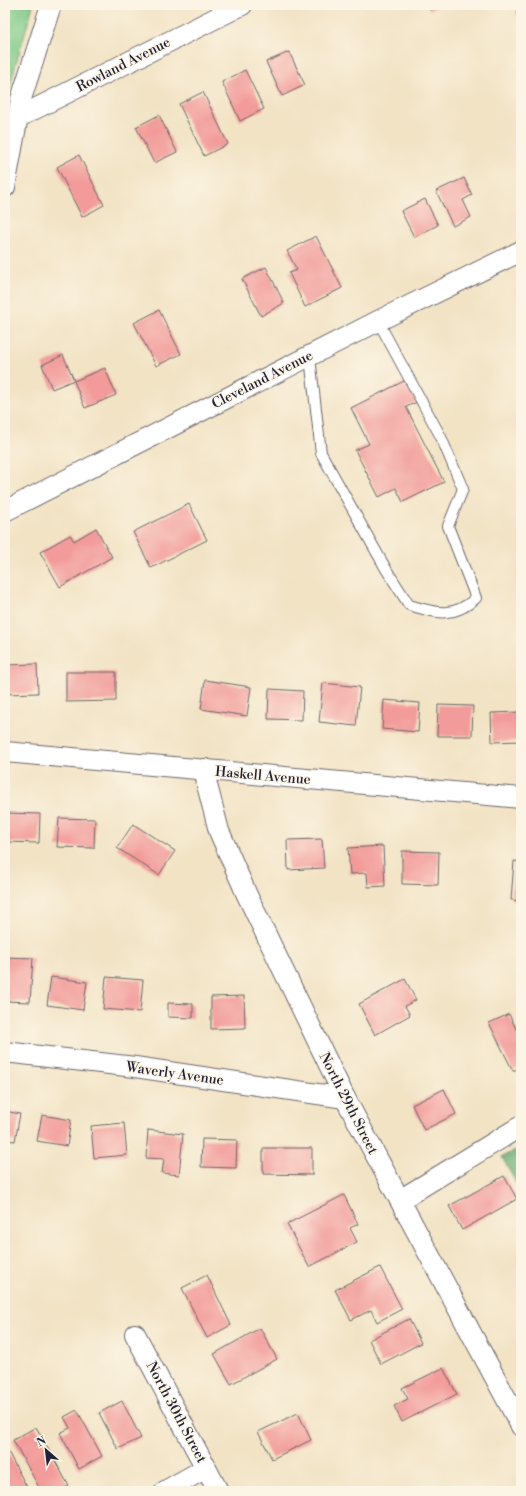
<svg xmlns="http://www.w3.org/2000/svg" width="526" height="1496" font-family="'Libre Bodoni',serif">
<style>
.green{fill:#80ca87;stroke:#517661}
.forest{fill:#68ae74;stroke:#456858}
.building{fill:#f29b9a}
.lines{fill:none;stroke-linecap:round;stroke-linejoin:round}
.lane-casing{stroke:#6b666b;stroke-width:12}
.street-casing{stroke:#6b666b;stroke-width:22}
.lane{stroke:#fff;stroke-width:10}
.street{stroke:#fff;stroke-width:20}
.labels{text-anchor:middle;stroke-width:3;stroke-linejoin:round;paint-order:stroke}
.street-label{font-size:14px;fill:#22223b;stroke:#fcf5e5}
</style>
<rect width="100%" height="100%" fill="#fcf5e5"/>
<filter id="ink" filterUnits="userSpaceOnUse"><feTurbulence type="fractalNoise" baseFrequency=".025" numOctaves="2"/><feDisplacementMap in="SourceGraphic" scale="8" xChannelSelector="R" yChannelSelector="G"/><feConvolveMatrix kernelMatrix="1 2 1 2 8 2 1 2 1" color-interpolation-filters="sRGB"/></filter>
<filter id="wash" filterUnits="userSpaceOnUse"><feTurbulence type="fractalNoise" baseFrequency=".012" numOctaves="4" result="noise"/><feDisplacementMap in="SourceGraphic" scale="16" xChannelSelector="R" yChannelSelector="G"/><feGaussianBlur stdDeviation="0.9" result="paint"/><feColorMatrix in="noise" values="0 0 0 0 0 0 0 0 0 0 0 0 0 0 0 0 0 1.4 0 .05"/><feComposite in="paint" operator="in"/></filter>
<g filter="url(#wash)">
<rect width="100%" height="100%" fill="#f2e3c5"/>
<path class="green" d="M5 5H33L5 102Z"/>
<path class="forest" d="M521 1147V1192L502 1157Z"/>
<g id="blocks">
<g class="building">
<path d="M427 5H440L430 10Z"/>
<path d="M521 10V23L516 12Z"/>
<path d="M289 52 305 85 282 96 266 62Z"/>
<path d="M245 70 264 109 240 121 222 82Z"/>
<path d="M203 92 228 144 204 156 179 104Z"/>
<path d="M159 115 177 152 154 163 136 127Z"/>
<path d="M79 155 104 205 82 217 57 167Z"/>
<path d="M464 178 472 195 463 200 471 217 453 226 436 191Z"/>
<path d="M425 199 438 225 414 237 401 211Z"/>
<path d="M316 236 342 288 305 307 289 273 297 270 287 251Z"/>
<path d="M266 267 284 303 261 316 242 279Z"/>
<path d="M159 310 181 354 156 366 134 323Z"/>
<path d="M63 355 74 380 52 389 42 365Z"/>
<path d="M105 368 116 395 85 408 74 381Z"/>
<path d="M406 380 417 402 406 407 444 482 403 502 396 488 379 497 355 450 369 444 351 408Z"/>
<path d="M189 504 207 540 151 568 133 532Z"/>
<path d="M96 528 112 557 60 587 40 552 70 535 74 541Z"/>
<path d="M37 664 38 693 5 694V665Z"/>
<path d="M66 672H116V701L66 702Z"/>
<path d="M205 680 251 687 247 716 201 709Z"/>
<path d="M323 683 360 687 356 726 319 722Z"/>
<path d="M269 689 303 691 302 720 268 719Z"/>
<path d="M384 700 420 703 418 732 382 729Z"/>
<path d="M438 705 473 706 472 736H437Z"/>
<path d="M521 712V741L492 742 491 713Z"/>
<path d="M5 813 40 814 39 843 5 842Z"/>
<path d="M59 818 95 819 94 848 57 847Z"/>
<path d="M133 824 175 851 159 875 117 848Z"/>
<path d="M322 839 324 868 288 870 287 840Z"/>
<path d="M383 846 385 886 368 887 367 873 350 874 348 848Z"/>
<path d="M402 851 439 852 438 885 402 884Z"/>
<path d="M514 861 521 862V901L511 900Z"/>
<path d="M5 957 33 958 30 1002 5 1001Z"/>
<path d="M51 977 87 982 83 1010 47 1005Z"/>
<path d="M106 977 143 980 140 1012 103 1009Z"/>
<path d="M405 979 416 1000 405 1006 410 1015 375 1035 359 1004Z"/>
<path d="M244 996 245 1028 211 1029V997Z"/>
<path d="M168 1003 193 1004V1018L168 1017Z"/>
<path d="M509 1014 516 1029 521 1026V1067L513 1071 489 1023Z"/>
<path d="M444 1089 456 1114 424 1130 412 1105Z"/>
<path d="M5 1111 20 1114 15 1141 5 1140Z"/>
<path d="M42 1115 71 1120 67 1146 37 1141Z"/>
<path d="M124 1123 127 1155 94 1158 91 1126Z"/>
<path d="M148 1130 183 1134 179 1175 162 1173 164 1159 146 1158Z"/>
<path d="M202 1139 237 1140 236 1168 201 1167Z"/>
<path d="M263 1148H312V1175L263 1174Z"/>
<path d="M504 1176 517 1199 462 1230 449 1206Z"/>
<path d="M344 1195 358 1224 350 1228 357 1242 309 1267 287 1224Z"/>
<path d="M380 1267 402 1309 377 1322 371 1310 351 1320 335 1290Z"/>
<path d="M207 1275 231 1325 207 1338 182 1288Z"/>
<path d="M409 1319 421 1343 381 1364 369 1340Z"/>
<path d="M260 1328 277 1359 231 1384 214 1354Z"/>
<path d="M443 1368 457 1394 402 1422 394 1406 408 1399 402 1388Z"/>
<path d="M122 1401 141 1438 118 1449 99 1413Z"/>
<path d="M77 1410 102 1456 79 1469 60 1433 70 1428 64 1417Z"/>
<path d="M298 1413 311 1440 272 1459 258 1432Z"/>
<path d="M36 1427 69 1486 60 1491H41L13 1440Z"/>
<path d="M7 1450 29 1491H5V1451Z"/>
</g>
</g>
</g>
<g filter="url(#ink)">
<use href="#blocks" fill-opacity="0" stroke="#6b666b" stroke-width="1"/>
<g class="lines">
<defs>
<path id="lane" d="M306 357 311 366 321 453 386 569 409 605C436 613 453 619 476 598L448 526 463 489 441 437 378 321"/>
<g id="street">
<path d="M5 124 242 5"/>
<path d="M5 187 21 99 51 5"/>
<path d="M5 511 378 321 521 251"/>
<path d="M5 752 521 798"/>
<path d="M205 769 207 785 219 831 247 895 345 1098 521 1426"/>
<path d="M5 1052 135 1067 345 1098"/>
<path d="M400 1200 521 1126"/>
<path d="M135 1334 218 1491"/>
<path d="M165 1491 206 1468"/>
</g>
</defs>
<use href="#lane" class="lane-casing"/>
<use href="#street" class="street-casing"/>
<use href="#lane" class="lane"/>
<use href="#street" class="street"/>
</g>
</g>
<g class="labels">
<g class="street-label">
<text transform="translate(123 64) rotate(-27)" y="5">Rowland Avenue</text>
<text transform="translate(262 379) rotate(-27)" y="5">Cleveland Avenue</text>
<text transform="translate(263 775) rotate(5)" y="5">Haskell Avenue</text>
<text transform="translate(175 1073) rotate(8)" y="5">Waverly Avenue</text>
<text transform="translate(349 1103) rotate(63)" y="5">North 29th Street</text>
<text transform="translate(177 1412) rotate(62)" y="5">North 30th Street</text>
</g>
</g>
<rect width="526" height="1496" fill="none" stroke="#fcf5e5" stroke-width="20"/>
<g transform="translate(46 1450) rotate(332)" stroke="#fcf5e5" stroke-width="3" paint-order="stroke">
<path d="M0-3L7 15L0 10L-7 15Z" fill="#22223b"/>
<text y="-6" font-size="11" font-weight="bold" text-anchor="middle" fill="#22223b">N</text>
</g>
</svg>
